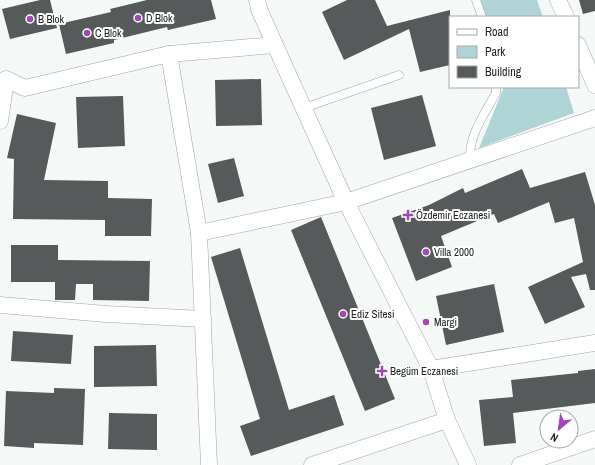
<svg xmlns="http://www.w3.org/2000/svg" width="595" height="465" font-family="'Archivo Narrow',sans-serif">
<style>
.green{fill:#b0d4d5}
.building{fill:#575a5a}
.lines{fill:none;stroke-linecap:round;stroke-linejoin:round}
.service-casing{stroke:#a0a4a4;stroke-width:9}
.minor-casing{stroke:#a0a4a4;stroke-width:17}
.service{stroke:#fff;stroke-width:8}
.minor{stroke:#fff;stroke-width:16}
.poi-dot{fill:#9f48b6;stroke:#fff;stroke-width:1.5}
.labels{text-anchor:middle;stroke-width:4;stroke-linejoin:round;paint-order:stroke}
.poi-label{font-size:11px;fill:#232525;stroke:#fff;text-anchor:start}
</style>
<rect width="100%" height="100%" fill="#f4f9f8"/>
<g class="green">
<path d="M480 0H537L543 17H485Z"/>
<path d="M504 87H566L574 113 479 148Z"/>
</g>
<g class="building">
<path d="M40 0H50L57 28 10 39 2 9Z"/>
<path d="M147 0H211L216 19 168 30 167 27 114 40V43L66 54 59 24 111 12 110 9Z"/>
<path d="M347 0H375L387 26 450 10V65L420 72 409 29 344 60 322 12Z"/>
<path d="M579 0H595V11L583 14Z"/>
<path d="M261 79 262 125 216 126 215 80Z"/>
<path d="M422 95 436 146 384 160 371 108Z"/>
<path d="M123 96 125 146 78 148 76 97Z"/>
<path d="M17 114 56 123 44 180 108 181V198L152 199 151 236H105V220L13 219 14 159 7 158Z"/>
<path d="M234 158 244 196 218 203 208 164Z"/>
<path d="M522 169 530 188 585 172 595 205V290H590L586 274 571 277 585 307 545 324 528 287 583 262 574 218 555 223 549 202 498 223 494 214 441 236 452 267 416 281 392 218 429 205 463 188 465 193Z"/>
<path d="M321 217 395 399 365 411 291 230Z"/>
<path d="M11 245H58V260L150 261 149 301 93 300V284H76L75 300H55V282H11Z"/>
<path d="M240 248 289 410 334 395 344 425 251 456 240 426 260 419 211 257Z"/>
<path d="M494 284 504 332 446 345 436 296Z"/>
<path d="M13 331 73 335 71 364 11 361Z"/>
<path d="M156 345 157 386 94 387V346Z"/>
<path d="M595 369V403L513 413 516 443 484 446 479 400 513 397 511 380 578 373V371Z"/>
<path d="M54 388 85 389 83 445 34 443V448L4 446 6 391 54 393Z"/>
<path d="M109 413 157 414V450L108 449Z"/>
</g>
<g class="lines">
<defs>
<g id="service">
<path d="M476 0 482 17"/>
<path d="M304 108 399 75"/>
<path d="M470 160C468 137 485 113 496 93V87"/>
</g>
<g id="minor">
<path d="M257 0 259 9 275 45 346 202 431 369 447 420 468 465"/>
<path d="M558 0 566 17"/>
<path d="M578 45 595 85"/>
<path d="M169 54 199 233 209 465"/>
<path d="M0 121 6 79 25 88 169 54 275 45"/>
<path d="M199 233 346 202 595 118"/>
<path d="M0 305 106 314 203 319"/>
<path d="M431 369 595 343"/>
<path d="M312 465 447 420"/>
<path d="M520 465 595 439"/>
</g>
</defs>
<use href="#service" class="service-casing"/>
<use href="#minor" class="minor-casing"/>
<use href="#service" class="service"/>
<use href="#minor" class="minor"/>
</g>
<g class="poi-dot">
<circle cx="138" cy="18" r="4"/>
<circle cx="30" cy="19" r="4"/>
<circle cx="87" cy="33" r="4"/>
<path d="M406 209h4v4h4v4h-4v4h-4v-4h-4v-4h4z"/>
<circle cx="426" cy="252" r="4"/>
<circle cx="343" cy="314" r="4"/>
<circle cx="426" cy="322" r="4"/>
<path d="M380 365h4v4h4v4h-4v4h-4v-4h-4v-4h4z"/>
</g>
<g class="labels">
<g class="poi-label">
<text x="146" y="22">D Blok</text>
<text x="38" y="23">B Blok</text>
<text x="95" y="37">C Blok</text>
<text x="416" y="219">Özdemir Eczanesi</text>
<text x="434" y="256">Villa 2000</text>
<text x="351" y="318">Ediz Sitesi</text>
<text x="434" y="326">Margi</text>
<text x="390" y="375">Begüm Eczanesi</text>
</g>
</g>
<rect x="449" y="16" width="130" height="72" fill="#ffffff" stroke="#a7a8a8"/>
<rect x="457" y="29" width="20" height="6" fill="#ffffff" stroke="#a7a8a8"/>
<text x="485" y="36" font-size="12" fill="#232525">Road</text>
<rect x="457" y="46" width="20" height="12" fill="#b0d4d5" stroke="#a7a8a8"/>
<text x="485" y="56" font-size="12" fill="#232525">Park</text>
<rect x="457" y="66" width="20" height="12" fill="#575a5a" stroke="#a7a8a8"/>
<text x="485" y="76" font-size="12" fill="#232525">Building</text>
<g transform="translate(559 429) rotate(209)"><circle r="19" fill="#ffffff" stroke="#a7a8a8"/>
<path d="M0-3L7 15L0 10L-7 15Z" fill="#9f48b6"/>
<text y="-6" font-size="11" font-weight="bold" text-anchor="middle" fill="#232525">N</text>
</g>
</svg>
